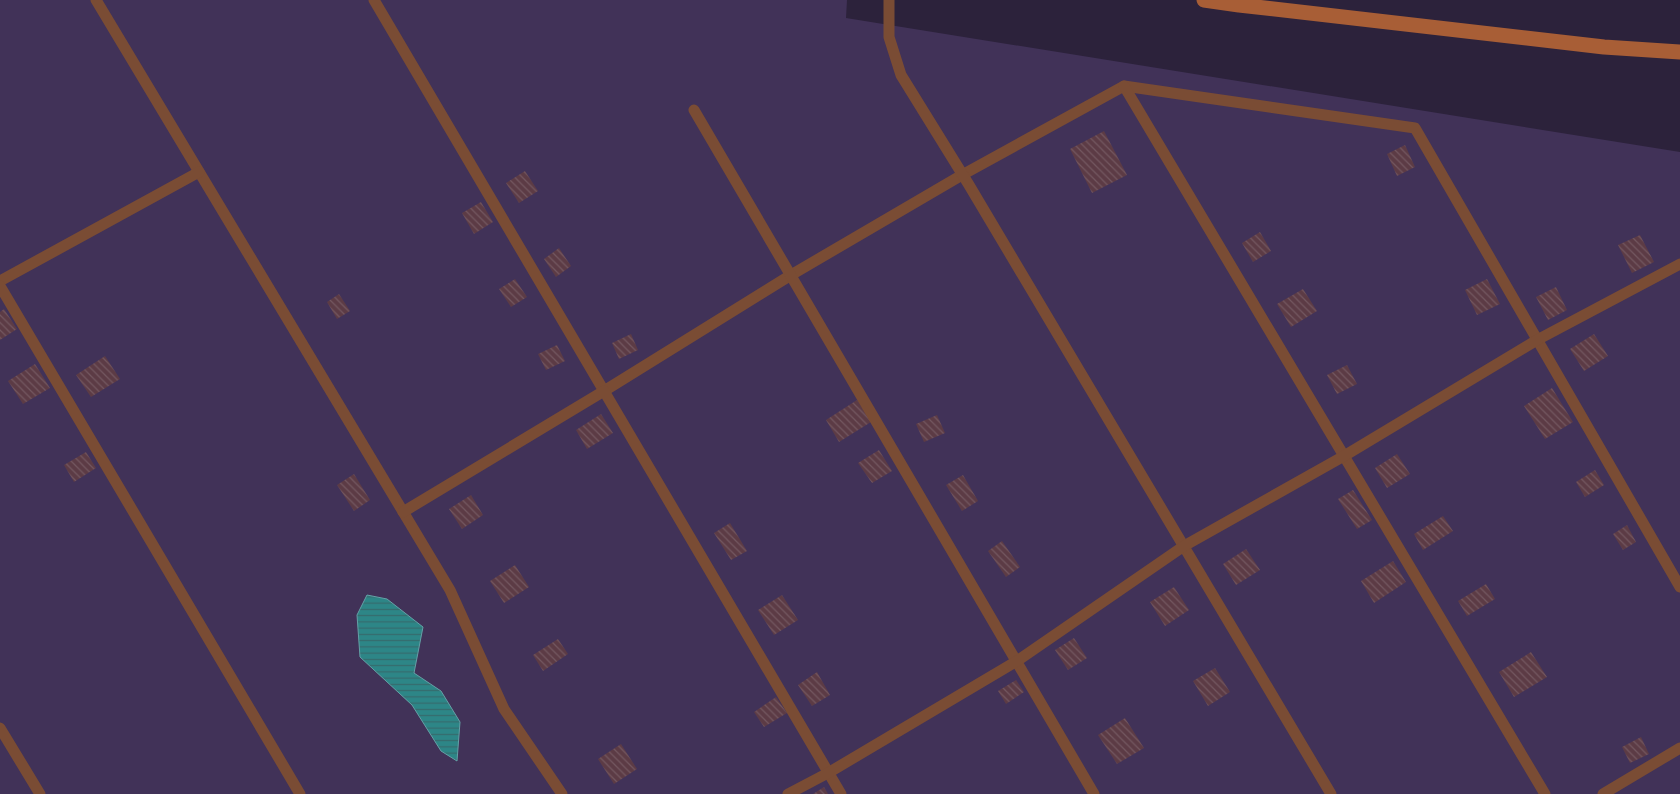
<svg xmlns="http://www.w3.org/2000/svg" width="1680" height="794" font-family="Ubuntu,sans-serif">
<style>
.green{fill:#413258}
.water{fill:url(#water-rules);stroke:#64a0a6}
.building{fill:url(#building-back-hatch)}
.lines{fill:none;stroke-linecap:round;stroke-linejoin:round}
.lane{stroke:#7a4c34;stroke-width:11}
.secondary{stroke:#a85e36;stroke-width:15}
</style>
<defs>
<pattern id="water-rules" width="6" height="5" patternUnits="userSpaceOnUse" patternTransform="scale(1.25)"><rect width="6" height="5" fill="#2d8687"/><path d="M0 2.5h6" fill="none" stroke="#366b6d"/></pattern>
<pattern id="building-back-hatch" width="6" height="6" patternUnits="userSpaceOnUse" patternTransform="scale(1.25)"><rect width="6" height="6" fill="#5c3b45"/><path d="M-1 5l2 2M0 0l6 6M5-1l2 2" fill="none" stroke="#735760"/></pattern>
</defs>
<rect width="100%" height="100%" fill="#2c223b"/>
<path class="green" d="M0 0H847L846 18 1680 152V794H0Z"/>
<path class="water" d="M367 595 387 599 423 627 414 673 441 691 460 722 457 761 441 751 412 705 360 657 357 615Z"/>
<g class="building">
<path d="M1104 131 1127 175 1092 193 1070 149Z"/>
<path d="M1405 145 1415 167 1397 176 1387 154Z"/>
<path d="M525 171 538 191 519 203 506 183Z"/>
<path d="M481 202 493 222 474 234 462 213Z"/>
<path d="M1260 232 1271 251 1253 262 1242 243Z"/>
<path d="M1640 235 1654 262 1632 273 1618 245Z"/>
<path d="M559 248 571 266 556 277 544 259Z"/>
<path d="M515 279 527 297 511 307 499 289Z"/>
<path d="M1487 279 1500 304 1477 315 1465 290Z"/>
<path d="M1556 287 1567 310 1548 320 1536 297Z"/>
<path d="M1303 289 1317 311 1291 327 1277 304Z"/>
<path d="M339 294 350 311 337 319 327 302Z"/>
<path d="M4 309 17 329 0 340V312Z"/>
<path d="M631 334 638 350 619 359 612 343Z"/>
<path d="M1594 334 1608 356 1584 371 1570 349Z"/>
<path d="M557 345 565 361 546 370 538 354Z"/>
<path d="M105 356 120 379 91 397 76 375Z"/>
<path d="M35 364 50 388 23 404 8 381Z"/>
<path d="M1347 365 1357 384 1337 394 1327 375Z"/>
<path d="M1552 388 1573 422 1545 439 1524 406Z"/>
<path d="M857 400 871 422 839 442 826 420Z"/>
<path d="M601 414 613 433 587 449 576 430Z"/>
<path d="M937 415 945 433 924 442 916 424Z"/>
<path d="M879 450 892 471 872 483 858 463Z"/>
<path d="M86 452 96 468 74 482 64 465Z"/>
<path d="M1397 454 1410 474 1387 488 1375 468Z"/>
<path d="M1595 470 1604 485 1585 497 1576 482Z"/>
<path d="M354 474 370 500 354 511 337 485Z"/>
<path d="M963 475 978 501 962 511 946 485Z"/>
<path d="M1353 490 1372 520 1357 529 1338 499Z"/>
<path d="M471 495 483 515 462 529 449 509Z"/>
<path d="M1443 516 1453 531 1423 550 1414 534Z"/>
<path d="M730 523 747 551 731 560 714 533Z"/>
<path d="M1627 525 1636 542 1623 550 1613 534Z"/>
<path d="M1002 541 1020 567 1006 577 988 551Z"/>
<path d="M1246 549 1260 570 1236 585 1223 564Z"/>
<path d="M1393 561 1406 582 1374 603 1361 581Z"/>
<path d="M515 565 529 587 504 603 490 581Z"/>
<path d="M1486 584 1495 599 1467 616 1458 601Z"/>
<path d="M1174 587 1189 610 1165 626 1150 602Z"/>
<path d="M782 595 798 620 774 635 758 610Z"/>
<path d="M1074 638 1087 658 1068 670 1055 650Z"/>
<path d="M558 639 568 654 543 671 533 655Z"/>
<path d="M1531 652 1547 677 1514 697 1499 672Z"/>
<path d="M1215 668 1230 692 1208 706 1193 681Z"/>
<path d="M817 672 830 695 812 706 798 685Z"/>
<path d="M1016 680 1024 692 1006 704 998 691Z"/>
<path d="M776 697 787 713 764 727 754 712Z"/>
<path d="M1125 718 1144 748 1117 764 1098 735Z"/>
<path d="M1641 737 1649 754 1630 763 1622 747Z"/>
<path d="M621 744 637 769 614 784 598 759Z"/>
<path d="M824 787 828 794H813Z"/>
</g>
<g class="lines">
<g class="lane">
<path d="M96 0 450 590 504 709 562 794"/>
<path d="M374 0 604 391 791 275 962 175 1124 86 1415 128 1680 587"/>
<path d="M889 0V37L901 75 969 185 1331 794"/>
<path d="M1124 86 1545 794"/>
<path d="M694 110 1094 794"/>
<path d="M0 281 199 172"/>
<path d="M0 286 300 794"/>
<path d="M403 512 604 391 841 794"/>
<path d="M0 728 40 794"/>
<path d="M788 794 828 773 1017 661 1184 546 1344 456 1537 340 1680 264"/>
<path d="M1603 794 1680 748"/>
</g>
<path class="secondary" d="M1204 0 1239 5 1604 47 1680 52"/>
</g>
</svg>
